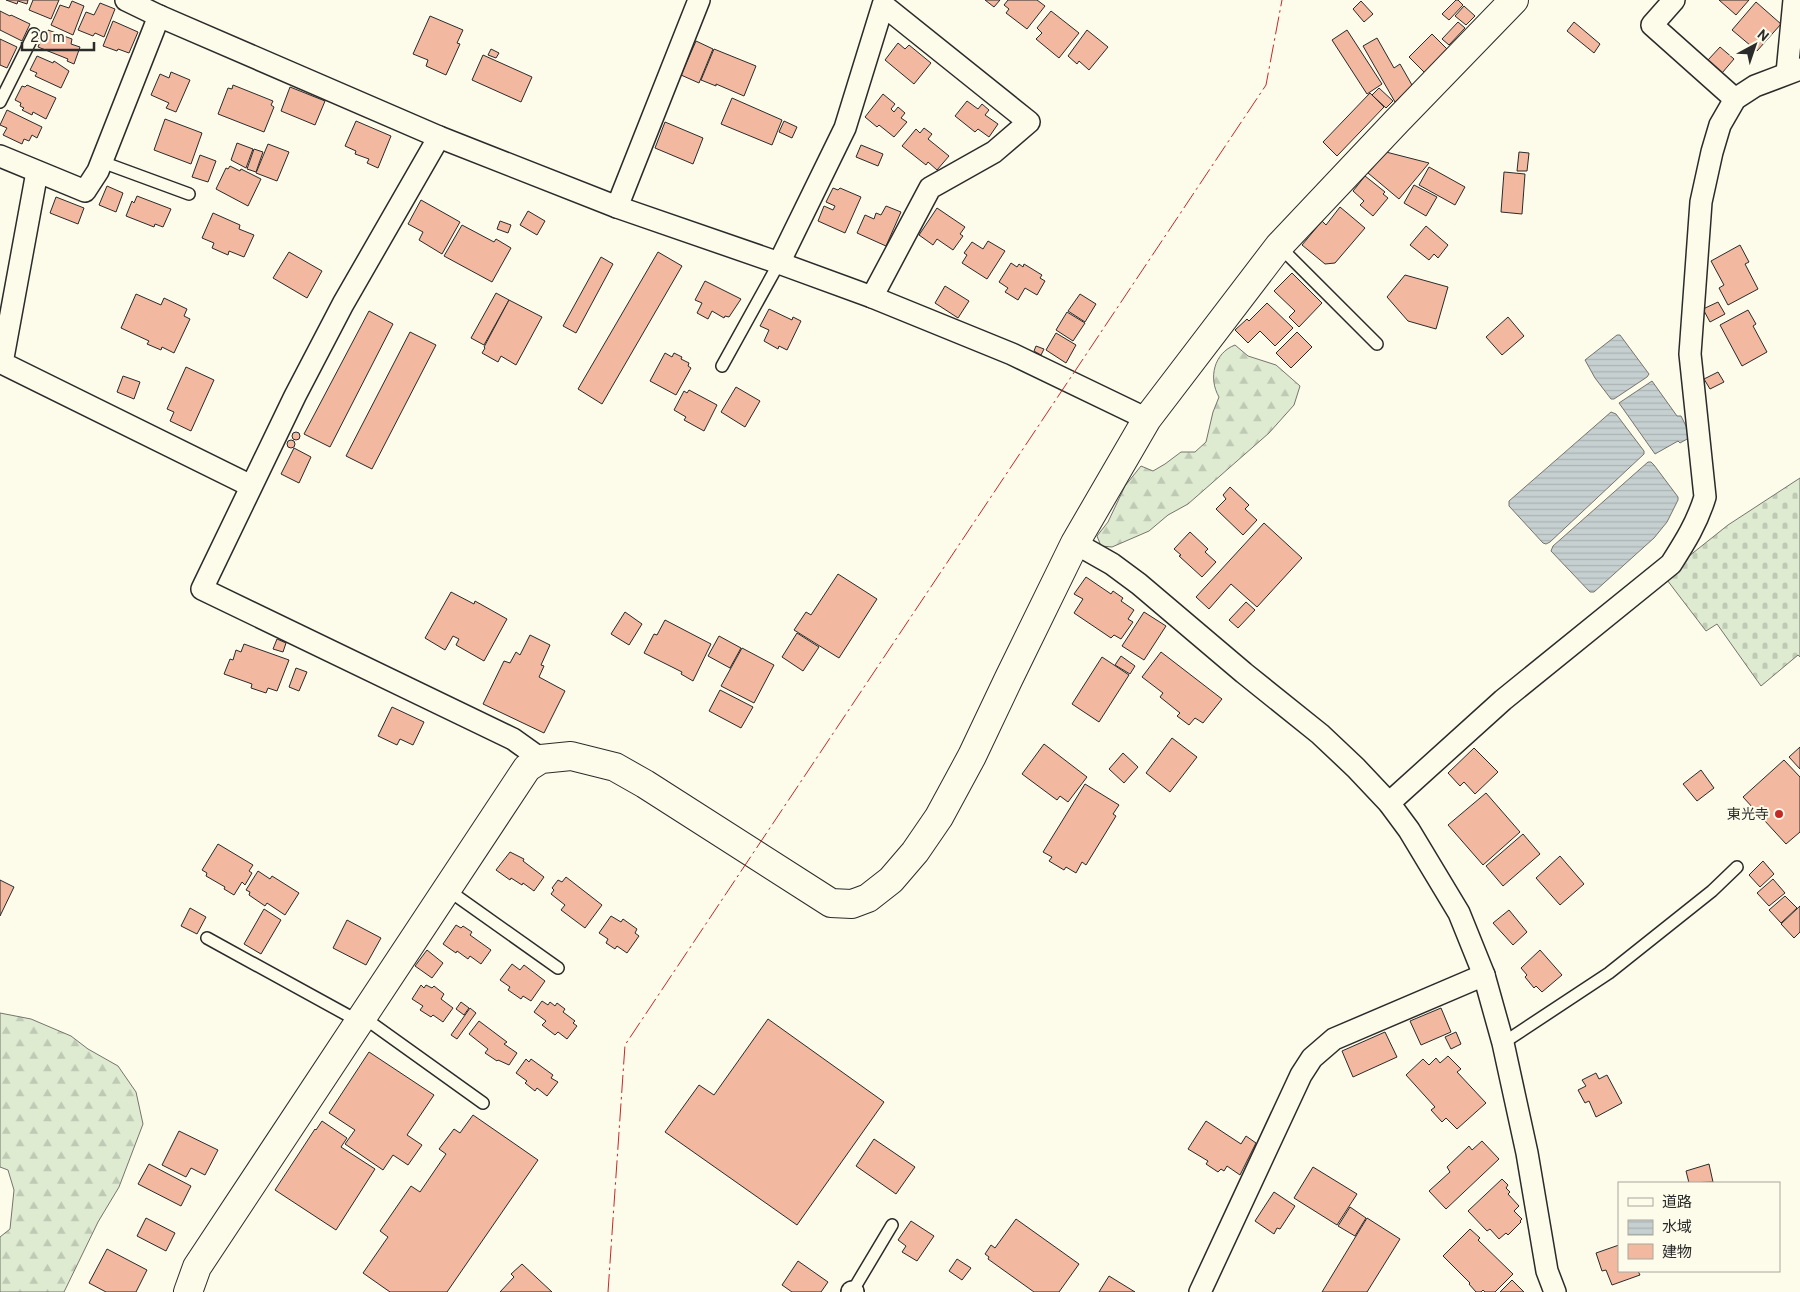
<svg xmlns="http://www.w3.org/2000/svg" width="1800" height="1292" font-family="Overpass,'Noto Sans JP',sans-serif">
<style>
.forest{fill:url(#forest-firs);stroke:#74746e}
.cemetery{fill:url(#cemetery-stones);stroke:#74746e}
.water{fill:url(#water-rules);stroke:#74746e}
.building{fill:#f2b8a0;stroke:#2b2b2b}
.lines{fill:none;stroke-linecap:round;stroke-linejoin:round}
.lane-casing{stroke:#2b2b2b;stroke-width:14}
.street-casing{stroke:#2b2b2b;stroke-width:24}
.secondary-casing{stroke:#2b2b2b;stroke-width:30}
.lane{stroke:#fdfbea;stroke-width:11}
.street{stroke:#fdfbea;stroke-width:21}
.secondary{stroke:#fdfbea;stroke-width:28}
.power{stroke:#c62828;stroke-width:1;stroke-dasharray:18 4 2.5 4;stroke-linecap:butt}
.poi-dot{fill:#c62828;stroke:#fdfbea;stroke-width:2}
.labels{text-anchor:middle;stroke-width:4;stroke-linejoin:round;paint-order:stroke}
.poi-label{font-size:14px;fill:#2b2b2b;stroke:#fdfbea;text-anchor:end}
</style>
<defs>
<pattern id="forest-firs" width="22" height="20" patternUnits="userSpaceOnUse" patternTransform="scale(1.25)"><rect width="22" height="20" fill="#deebd1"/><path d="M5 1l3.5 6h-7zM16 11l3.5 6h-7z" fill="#bfcab4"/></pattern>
<pattern id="cemetery-stones" width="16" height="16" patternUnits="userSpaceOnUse" patternTransform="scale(1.25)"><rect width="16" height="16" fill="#deebd1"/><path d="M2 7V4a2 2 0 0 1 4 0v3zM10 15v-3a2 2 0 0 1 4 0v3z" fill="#bfcab4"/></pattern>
<pattern id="water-rules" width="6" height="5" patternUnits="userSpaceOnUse" patternTransform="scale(1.25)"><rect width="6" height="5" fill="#c7d0d0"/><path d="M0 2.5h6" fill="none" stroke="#abb3b3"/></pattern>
</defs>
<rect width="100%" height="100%" fill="#fdfbea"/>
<g class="forest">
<path d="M1235 345 1248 356 1276 365 1300 386 1294 405 1269 433 1188 504 1168 515 1149 531 1112 547 1101 546 1097 536 1108 522 1125 486 1141 466 1153 471 1165 464 1181 452H1195L1206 442 1213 412 1219 397C1208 378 1214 353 1235 345Z"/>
<path d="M0 1013 31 1019 71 1036 88 1049 118 1066 136 1092 143 1124 119 1187 98 1222 64 1292H0V1237L10 1229 14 1190 8 1170 0 1167Z"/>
</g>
<path class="cemetery" d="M1800 478V657L1798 655 1761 686 1717 624 1706 631 1664 576 1728 525Z"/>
<g class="water">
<path d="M1617 335H1620L1649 374 1647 377 1614 399H1611L1595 378 1585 360Z"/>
<path d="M1652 381 1677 416H1681L1688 430 1689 438 1680 443 1678 441 1655 454 1619 403Z"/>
<path d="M1611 412 1616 414 1644 451V454L1550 542 1546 544 1543 543 1509 506V501Z"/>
<path d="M1648 462H1651L1654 465 1678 497V500L1667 522 1654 538 1594 592H1590L1551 551 1553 546Z"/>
</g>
<g class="building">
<path d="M6 0H28L27 4 18 1 17 4Z"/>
<path d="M33 0H59L51 19 29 10Z"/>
<path d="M985 0H1000L994 7Z"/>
<path d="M1008 0H1037L1045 6 1027 29 1006 13 1009 9 1004 5Z"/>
<path d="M1456 0H1458L1463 5 1449 20 1442 14Z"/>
<path d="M1719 0H1749L1736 15Z"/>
<path d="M72 1 84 6 73 35 51 25 60 5 69 8Z"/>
<path d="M1361 1 1373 14 1364 22 1353 9Z"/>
<path d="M1756 2 1781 24 1757 51 1732 30Z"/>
<path d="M100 3 115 9 104 37 95 33 93 36 78 30 86 12 94 15Z"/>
<path d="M1464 6 1475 16 1466 25 1455 16Z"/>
<path d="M0 11 10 16 11 15 30 24 22 41 0 30Z"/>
<path d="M1051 11 1079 33 1059 58 1036 39 1042 33 1037 28Z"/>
<path d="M430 16 463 30 457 43 460 44 446 75 426 66 428 60 413 54Z"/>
<path d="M113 21 138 32 129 53 118 49 117 51 103 46Z"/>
<path d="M1458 22 1465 28 1449 45 1442 39Z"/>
<path d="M1574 22 1600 44 1594 53 1567 31Z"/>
<path d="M48 30 72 39 71 44 80 47 74 64 67 61 68 59 38 47 44 32 47 33Z"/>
<path d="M1087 30 1108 47 1089 70 1079 61 1077 64 1068 56Z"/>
<path d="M1347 30 1382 84 1367 94 1332 40Z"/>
<path d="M1432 34 1448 50 1425 73 1409 57Z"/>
<path d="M1377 38 1394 68 1400 64 1412 85 1395 102 1363 46Z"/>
<path d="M0 39 17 47 7 68 0 65Z"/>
<path d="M696 41 713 49 699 83 681 75Z"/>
<path d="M898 43 905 49 909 45 931 63 914 84 885 60Z"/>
<path d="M1720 47 1734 59 1722 73 1708 60Z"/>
<path d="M491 49 499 53 496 58 488 55Z"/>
<path d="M714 49 756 66 744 96 716 84V86L701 80Z"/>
<path d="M483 55 532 77 521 102 472 80Z"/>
<path d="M37 56 53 63 54 61 69 71 61 88 35 76 37 73 30 70Z"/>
<path d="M171 72 190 80 176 112 166 108 169 103 151 95 160 74 169 78Z"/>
<path d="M27 85 56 98 46 119 33 112 32 115 22 110 24 108 20 106 21 103 15 100 22 86 25 87Z"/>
<path d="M233 85 273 101 271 105 274 107 264 132 218 114 228 88 232 89Z"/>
<path d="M290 87 325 101 315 125 281 111Z"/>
<path d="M1379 88 1393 101 1386 108 1372 95Z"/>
<path d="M1370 93 1384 107 1337 156 1323 142Z"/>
<path d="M883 94 895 104 891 109 894 112 898 107 905 113 901 118 907 122 894 137 879 125 877 127 865 117Z"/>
<path d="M732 98 782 120 772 145 721 124Z"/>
<path d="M967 101 978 109 982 104 989 110 985 115 998 124 989 137 978 129 975 132 955 116Z"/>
<path d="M7 110 42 127 37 138 32 135 29 141 24 139 22 144 3 135 7 128 0 125Z"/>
<path d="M165 119 202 133 191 164 154 150Z"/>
<path d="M356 121 391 136 378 168 367 163 369 159 355 154 356 151 345 146Z"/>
<path d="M784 121 797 127 792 138 779 132Z"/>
<path d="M665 122 703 138 693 164 655 148Z"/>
<path d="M924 128 932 134 928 139 949 156 937 170 928 162 926 165 902 146 916 129 920 133Z"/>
<path d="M237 143 253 149 246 168 231 160Z"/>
<path d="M268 144 289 152 277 181 256 173Z"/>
<path d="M861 145 883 154 878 166 856 157Z"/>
<path d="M254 149 263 152 256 172 247 169Z"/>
<path d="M1386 152 1429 163 1399 199 1368 173Z"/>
<path d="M1519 152 1529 153 1527 171H1517Z"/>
<path d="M200 155 216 161 208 182 192 177Z"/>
<path d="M230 166 240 171 241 169 261 179 248 206 216 189 226 168 228 169Z"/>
<path d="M1429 167 1465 187 1455 205 1419 185Z"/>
<path d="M1504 172 1525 174 1522 214 1501 212Z"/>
<path d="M1365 176 1385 192 1383 194 1388 198 1373 216 1360 205 1364 201 1353 191Z"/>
<path d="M1414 185 1437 197 1426 216 1404 203Z"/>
<path d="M107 186 123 193 116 212 99 205Z"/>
<path d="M833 188 838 190 840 188 861 197 845 233 818 221 824 206 833 210 835 206 826 202Z"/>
<path d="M137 196 171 209 163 227 155 224 154 227 126 216 132 201 134 203Z"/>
<path d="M56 197 84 208 78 224 50 213Z"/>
<path d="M421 200 460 222 442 254 419 240 423 232 408 224Z"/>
<path d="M886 206 901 212 886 246 857 233 865 215 874 219 876 213 881 215Z"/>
<path d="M1340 207 1365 228 1335 263 1325 264 1302 245 1322 221 1326 225Z"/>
<path d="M937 208 965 227 960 234 963 236 953 250 937 239 933 245 919 235Z"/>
<path d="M528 211 545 221 537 235 520 225Z"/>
<path d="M213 213 240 225 239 229 254 235 244 257 229 251 228 255 212 248 214 243 202 238Z"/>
<path d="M500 221 511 225 508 233 497 229Z"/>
<path d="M462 225 494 242 496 239 511 248 492 282 444 256Z"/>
<path d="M1426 226 1448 245 1438 258 1434 254 1429 260 1410 245Z"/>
<path d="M988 241 1005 251 987 279 962 263 967 255 964 253 972 242 983 249Z"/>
<path d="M1740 245 1749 262 1745 264 1758 289 1728 305 1719 288 1724 285 1711 261Z"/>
<path d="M289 252 322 271 307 298 273 278Z"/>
<path d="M658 252 682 266 602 404 578 389Z"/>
<path d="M601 257 613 264 576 333 563 326Z"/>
<path d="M1011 263 1017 267 1019 264 1023 267 1024 264 1042 275 1040 278 1045 281 1037 295 1025 288 1018 300 1005 292 1008 288 999 282Z"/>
<path d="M1292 273 1322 303 1299 327 1289 317 1295 311 1274 291Z"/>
<path d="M1405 275 1448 287 1436 329 1408 321 1387 297Z"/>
<path d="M705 281 741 299 729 317 725 316 724 318 712 311 708 319 697 313 702 303 695 300Z"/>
<path d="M945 286 969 301 958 318 935 303Z"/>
<path d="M496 293 509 300 484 345 471 338Z"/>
<path d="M136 294 161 305 164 298 187 309 184 316 190 319 174 353 162 347 161 350 147 344 149 341 121 328Z"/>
<path d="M1080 294 1096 304 1085 322 1068 311Z"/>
<path d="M509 300 542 317 516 365 501 356 498 362 482 353 485 348 484 347Z"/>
<path d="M1718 302 1725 314 1710 322 1703 309Z"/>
<path d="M1267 303 1293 328 1275 346 1260 331 1248 343 1235 330 1247 319 1249 321Z"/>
<path d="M769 309 792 320 793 317 801 321 787 350 779 346 778 349 764 341 769 330 760 326Z"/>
<path d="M1748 310 1756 324 1753 326 1767 352 1742 366 1720 325Z"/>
<path d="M369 311 393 324 330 447 304 434Z"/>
<path d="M1067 312 1085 323 1073 341 1056 330Z"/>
<path d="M1508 317 1524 336 1502 355 1486 337Z"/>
<path d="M410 332 436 345 372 469 346 456Z"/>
<path d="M1297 332 1312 347 1291 368 1276 353Z"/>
<path d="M1056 333 1076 345 1066 363 1046 350Z"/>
<path d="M1036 346 1044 349 1041 355 1034 351Z"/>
<path d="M665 353 672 357 674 353 682 357 681 359 689 363 688 366 691 368 676 395 650 381Z"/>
<path d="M186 367 214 380 191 431 170 421 174 412 167 409Z"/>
<path d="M1718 372 1724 382 1710 389 1704 379Z"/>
<path d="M123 376 140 382 134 399 117 392Z"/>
<path d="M736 387 760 401 745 427 721 412Z"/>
<path d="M689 390 717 405 704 431 684 420 686 417 674 410 684 391 687 393Z"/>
<circle cx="296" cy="436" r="4"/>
<circle cx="291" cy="444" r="4"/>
<path d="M294 448 311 457 299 483 281 474Z"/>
<path d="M1230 487 1249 505 1245 509 1257 520 1243 535 1216 509 1226 499 1223 495Z"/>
<path d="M1264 523 1302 558 1257 607 1231 584 1209 609 1196 597Z"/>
<path d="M1190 532 1208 549 1205 552 1216 562 1202 577 1179 556 1181 555 1174 549Z"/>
<path d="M838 574 877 599 839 658 794 630 806 612 811 615Z"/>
<path d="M1086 577 1111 594 1113 591 1123 598 1121 601 1134 610 1128 619 1133 622 1121 639 1114 635 1111 638 1074 613 1083 599 1074 594Z"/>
<path d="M451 592 474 604 475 601 507 619 484 661 456 645 459 639 453 636 445 650 425 638Z"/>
<path d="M1246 602 1255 610 1238 628 1229 620Z"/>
<path d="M625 612 642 624 629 645 611 634Z"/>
<path d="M1144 612 1166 626 1144 660 1122 646Z"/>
<path d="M665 620 711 644 693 681 681 674 682 672 644 653 654 634 657 635Z"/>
<path d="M797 633 819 647 803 671 782 657Z"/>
<path d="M530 635 550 645 541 665 544 666 539 677 565 691 544 733 483 704 504 661 510 663 516 652 520 655Z"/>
<path d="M719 636 741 648 730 668 708 656Z"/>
<path d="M277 639 286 643 283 652 273 649Z"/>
<path d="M244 644 289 660 277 691 268 688 266 693 251 688 252 684 224 674 230 659 233 660 236 650 241 652Z"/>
<path d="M742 648 774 665 754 703 721 686Z"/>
<path d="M1161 652 1222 699 1203 723 1195 718 1189 725 1177 716 1180 713 1160 697 1163 693 1142 677Z"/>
<path d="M1121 656 1135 666 1130 674 1115 665Z"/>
<path d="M1102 657 1129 675 1099 722 1072 704Z"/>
<path d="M296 668 307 672 299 691 289 687Z"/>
<path d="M720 690 753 707 741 728 709 711Z"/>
<path d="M392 707 424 722 413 745 400 739 397 745 378 736Z"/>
<path d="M1172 738 1197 757 1170 792 1146 773Z"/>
<path d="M1044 744 1087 777 1068 802 1060 796 1057 800 1022 774Z"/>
<path d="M1800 747V769L1789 757Z"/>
<path d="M1474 748 1498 772 1475 794 1464 782 1460 786 1448 773Z"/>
<path d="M1123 753 1138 767 1124 783 1109 769Z"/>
<path d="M1784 760 1800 777V832L1786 844 1743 797Z"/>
<path d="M1701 770 1714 788 1697 801 1683 784Z"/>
<path d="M1085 784 1119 805 1113 814 1116 816 1086 865 1082 862 1076 873 1066 867 1064 870 1049 861 1052 857 1043 852Z"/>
<path d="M1486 793 1520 832 1483 865 1448 825Z"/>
<path d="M1523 834 1540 854 1503 886 1486 866Z"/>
<path d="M218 844 253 865 249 871 252 873 245 885 242 882 234 895 224 889 225 887 206 876 207 873 202 870Z"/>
<path d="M510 852 524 859 523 861 544 877 534 891 523 883 522 885 511 878 510 880 496 870Z"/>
<path d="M1560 856 1584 884 1560 905 1536 878Z"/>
<path d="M1763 861 1774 874 1760 887 1749 875Z"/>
<path d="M258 871 270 879 272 876 299 893 285 915 267 903 265 906 249 895 250 892 246 890Z"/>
<path d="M566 877 602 905 585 928 561 910 565 905 551 894 554 890 552 888 558 880 562 882Z"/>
<path d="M1773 879 1785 893 1769 906 1757 893Z"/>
<path d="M0 880 14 887 0 916Z"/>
<path d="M1785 896 1797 908 1781 923 1769 910Z"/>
<path d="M1800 906V932L1794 938 1781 924Z"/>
<path d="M190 908 206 917 197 934 181 926Z"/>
<path d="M264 909 281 920 261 954 244 944Z"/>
<path d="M1509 910 1527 932 1513 945 1493 923Z"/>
<path d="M611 916 621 922 623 919 637 929 635 933 639 936 627 953 617 946 615 949 606 943 608 939 599 933Z"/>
<path d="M347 920 381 938 366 965 333 948Z"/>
<path d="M456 925 461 928 463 926 472 932 470 935 491 950 481 964 470 956 468 959 457 951 456 953 443 944Z"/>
<path d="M427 950 443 963 432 978 415 966Z"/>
<path d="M1540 950 1562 975 1542 992 1536 986 1534 988 1525 977 1527 975 1521 968Z"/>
<path d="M512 964 520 970 524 965 545 981 531 1001 523 996 521 999 508 990 510 987 500 980Z"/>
<path d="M421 985 424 988 426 985 432 988 434 986 444 994 441 999 453 1008 443 1022 433 1015 431 1017 420 1010 423 1006 412 999Z"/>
<path d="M542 1001 548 1005 550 1002 555 1006 557 1003 565 1009 563 1012 575 1021 573 1023 577 1026 567 1039 558 1032 555 1035 542 1025 546 1021 534 1012Z"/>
<path d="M461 1002 469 1008 464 1015 456 1009Z"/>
<path d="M470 1008 476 1013 457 1039 451 1035Z"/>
<path d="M1441 1008 1451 1032 1421 1045 1410 1021Z"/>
<path d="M768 1019 884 1102 797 1225 665 1132 699 1085 714 1095Z"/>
<path d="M479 1021 507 1042 504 1044 517 1053 509 1065 498 1060 497 1061 485 1053 488 1049 469 1034Z"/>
<path d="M1385 1032 1397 1057 1353 1077 1342 1051Z"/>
<path d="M1456 1032 1461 1044 1451 1049 1445 1037Z"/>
<path d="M369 1052 434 1095 407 1135 422 1145 408 1165 393 1155 383 1170 345 1144 355 1130 329 1113Z"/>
<path d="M1448 1056 1461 1069 1457 1072 1486 1103 1457 1129 1446 1118 1442 1122 1431 1110 1435 1107 1406 1075 1423 1059 1429 1065 1436 1058 1440 1063Z"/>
<path d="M526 1059 529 1062 531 1059 553 1075 551 1078 558 1082 547 1096 537 1088 535 1091 525 1083 527 1081 516 1073Z"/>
<path d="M1596 1073 1599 1079 1607 1075 1622 1103 1596 1117 1589 1101 1585 1103 1578 1090 1586 1086 1582 1080Z"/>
<path d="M473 1115 538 1160 447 1292H390L363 1273 388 1237 380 1231 411 1186 420 1192 446 1154 439 1149 454 1129 460 1133Z"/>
<path d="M322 1121 347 1138 341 1147 375 1169 336 1230 275 1190 315 1129 316 1130Z"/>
<path d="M1206 1121 1241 1144 1246 1136 1256 1143 1240 1175 1227 1166 1224 1171 1221 1169 1218 1172 1206 1164 1208 1161 1188 1149Z"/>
<path d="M179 1131 218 1150 205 1175 191 1168 186 1177 162 1165Z"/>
<path d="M874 1139 915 1167 896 1194 856 1166Z"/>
<path d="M1482 1141 1499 1159 1446 1209 1429 1191 1450 1172 1447 1167 1469 1146 1472 1150Z"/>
<path d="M149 1164 191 1186 181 1206 138 1184Z"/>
<path d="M1709 1164 1713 1182 1689 1183 1686 1171Z"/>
<path d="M1313 1167 1357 1194 1337 1225 1294 1198Z"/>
<path d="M1502 1179 1508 1185 1506 1188 1510 1192 1508 1194 1519 1206 1514 1211 1522 1219 1520 1221 1521 1222 1508 1235 1506 1233 1499 1239 1490 1229 1487 1231 1468 1211Z"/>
<path d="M1274 1192 1295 1206 1280 1229 1277 1228 1274 1234 1255 1221Z"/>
<path d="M1350 1207 1366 1218 1355 1236 1338 1226Z"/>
<path d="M146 1218 175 1233 166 1251 137 1236Z"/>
<path d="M1367 1218 1400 1239 1367 1292H1322Z"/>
<path d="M1016 1219 1079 1264 1059 1292H1034L988 1259 989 1257 985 1254 991 1245 995 1248Z"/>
<path d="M911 1221 934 1236 917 1261 902 1252 906 1246 898 1240Z"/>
<path d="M1470 1229 1480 1238 1478 1240 1513 1274 1495 1292H1485L1483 1290 1481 1292H1476L1469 1284 1470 1283 1443 1256Z"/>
<path d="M1619 1245V1271H1638L1640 1275 1612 1285 1606 1270 1602 1271 1596 1253Z"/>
<path d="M107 1249 147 1270 136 1292H106L89 1283Z"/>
<path d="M957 1259 971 1268 962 1280 949 1271Z"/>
<path d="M798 1261 828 1282 821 1292H792L782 1285Z"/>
<path d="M522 1264 552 1292H500L514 1277 511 1274Z"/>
<path d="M1109 1276 1135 1292H1099Z"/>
<path d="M1512 1280 1524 1292H1500Z"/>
</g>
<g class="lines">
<defs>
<g id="lane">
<path d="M0 102 34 34"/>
<path d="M102 162 189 194"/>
<path d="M1279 246 1377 344"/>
<path d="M722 366 779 263"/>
<path d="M448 890 558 968"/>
<path d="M207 938 360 1022"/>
<path d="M363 1017 483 1103"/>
<path d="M1503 1043 1609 973 1712 891 1737 867"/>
<path d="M852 1292 892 1225"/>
</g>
<g id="street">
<path d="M126 0 159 16 439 137 617 207 779 263 872 297 1012 354 1147 419"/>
<path d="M1674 0 1652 25 1735 99"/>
<path d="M1787 73 1794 0"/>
<path d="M439 137 343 304 295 396 202 589 513 739 541 759"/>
<path d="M0 156 85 191 98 171 159 16"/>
<path d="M37 172 2 363 251 486"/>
<path d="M617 207 699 0"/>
<path d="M779 263 845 128 883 5 1029 122 994 152 930 188 872 297"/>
<path d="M1075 543 1112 564 1139 584 1244 673 1320 734 1356 768 1389 803 1409 830 1459 913 1484 975 1503 1043 1527 1153 1547 1271 1555 1292"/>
<path d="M1389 803 1503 700 1671 564C1685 542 1697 523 1705 497L1690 354 1701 202 1712 152 1720 125 1735 99 1755 86 1800 69"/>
<path d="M852 1292H853"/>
<path d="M1200 1292 1301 1075 1312 1058 1334 1039 1484 975"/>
</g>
<path id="secondary" d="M188 1292 197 1267 527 768 541 759 571 756 615 767 645 784 831 903 852 904 868 898 891 880 915 852 939 817 972 756 1009 678 1075 543 1147 419 1279 246 1397 121 1514 0"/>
</defs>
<use href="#lane" class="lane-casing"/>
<use href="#street" class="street-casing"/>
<use href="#secondary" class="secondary-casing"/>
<use href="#lane" class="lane"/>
<use href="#street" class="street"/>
<use href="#secondary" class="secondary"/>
<path class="power" d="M608 1292 625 1045 1266 85 1282 0"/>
</g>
<circle class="poi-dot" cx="1779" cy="814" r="5"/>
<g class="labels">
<g class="poi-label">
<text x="1769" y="819">東光寺</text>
</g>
</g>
<rect x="1618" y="1182" width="162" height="90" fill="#fdfbea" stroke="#a9a89e"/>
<rect x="1628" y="1198" width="25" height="8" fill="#fdfbea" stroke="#a9a89e"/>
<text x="1662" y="1207" font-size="15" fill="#2b2b2b">道路</text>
<rect x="1628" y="1220" width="25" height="15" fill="url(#water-rules)" stroke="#a9a89e"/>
<text x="1662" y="1232" font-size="15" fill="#2b2b2b">水域</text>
<rect x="1628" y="1244" width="25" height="15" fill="#f2b8a0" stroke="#a9a89e"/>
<text x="1662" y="1257" font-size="15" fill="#2b2b2b">建物</text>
<g transform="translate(1755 45) rotate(40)" stroke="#fdfbea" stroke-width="4" paint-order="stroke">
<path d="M0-4L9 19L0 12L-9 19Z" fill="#2b2b2b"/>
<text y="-8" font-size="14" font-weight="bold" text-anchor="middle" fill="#2b2b2b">N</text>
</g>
<path d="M22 42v8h72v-8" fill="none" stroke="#2b2b2b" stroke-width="2.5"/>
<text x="30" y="42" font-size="15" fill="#2b2b2b" stroke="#fdfbea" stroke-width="4" paint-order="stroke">20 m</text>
</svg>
